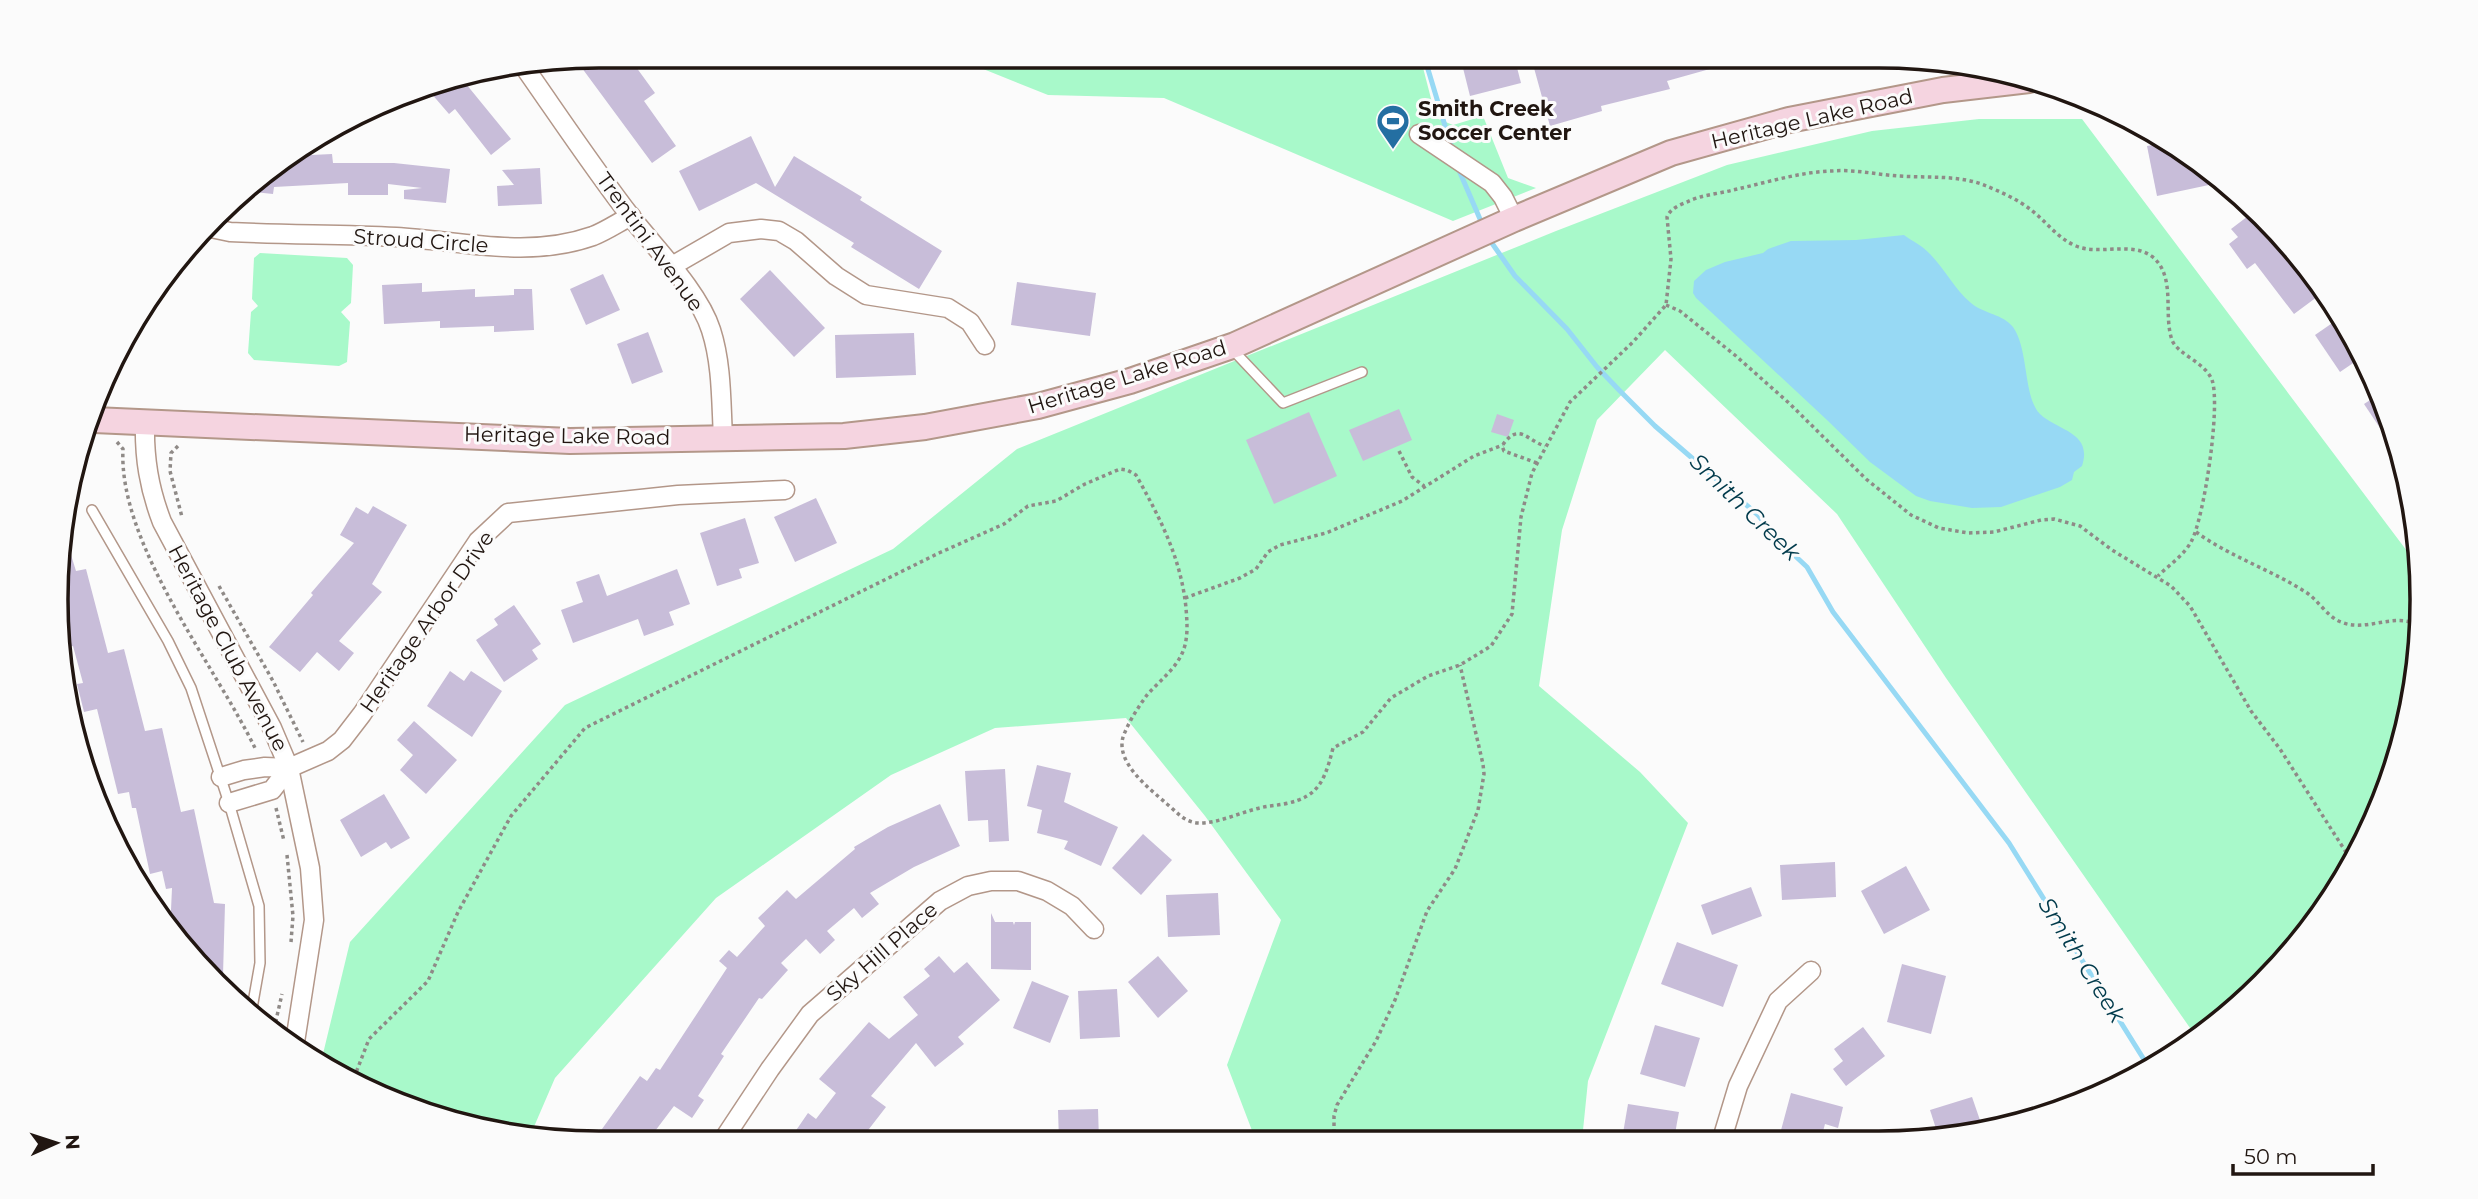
<svg xmlns="http://www.w3.org/2000/svg" width="2478" height="1199" font-family="Montserrat,sans-serif">
<style>
.green{fill:#a8f9ca}
.water{fill:#97d9f4}
.lines{fill:none;stroke-linecap:round;stroke-linejoin:round}
.stream{stroke:#97d9f4;stroke-width:5}
.building{fill:#c8bdd9}
.service-casing{stroke:#b39789;stroke-width:12}
.minor-casing{stroke:#b39789;stroke-width:21}
.secondary-casing{stroke:#b39789;stroke-width:28}
.path{stroke:#8f8a87;stroke-width:3.5;stroke-dasharray:3.5 3.5;stroke-linecap:butt}
.service{stroke:#fff;stroke-width:9}
.minor{stroke:#fff;stroke-width:18}
.secondary{stroke:#f5d4e0;stroke-width:24}
.labels{text-anchor:middle;stroke-width:6;stroke-linejoin:round;paint-order:stroke}
.poi-label{font-size:21px;font-weight:bold;fill:#211611;stroke:#fbfbfb;text-anchor:start}
.street-label{font-size:21px;fill:#211611;stroke:#fbfbfb}
.water-label{font-size:23px;font-style:italic;fill:#003a4b;stroke:#fbfbfb}
.rim{fill:none;stroke:#211611;stroke-width:3.5}
</style>
<rect width="100%" height="100%" fill="#fbfbfb"/>
<g class="green">
<path d="M951 56H1420L1436 118 1453 125 1483 116 1508 178 1536 188 1453 221 1164 98 1048 95Z"/>
<path d="M1979 119H2082L2419 567 2422 600 2411 706 2380 808 2310 930 2210 1030 2197 1038 1946 678 1837 514 1665 350 1597 420 1562 530 1539 686 1640 772 1688 823 1588 1081 1582 1140 1256 1141 1227 1065 1281 920 1205 816 1126 718 995 728 891 775 716 898 555 1078 530 1136 493 1132 391 1101 322 1058 350 942 565 705 893 549 1017 449 1556 231 1727 165 1872 131Z"/>
<path d="M260 253 347 258 353 265 351 303 341 312 350 322 347 362 339 366 254 360 248 353 251 312 258 306 252 299 254 258Z"/>
</g>
<path class="water" d="M1904 235C1912 241 1923 246 1930 254 1945 269 1955 290 1971 303 1984 314 2003 314 2013 327 2029 349 2023 397 2040 414 2058 431 2093 432 2082 466L2074 472 2072 480 2060 487 2001 507 1972 508 1930 501 1916 496 1870 462 1827 420 1696 298 1693 293 1694 281 1706 270 1725 262 1763 253 1768 249 1791 241 1856 240Z"/>
<g class="lines">
<g class="stream">
<path d="M1424 56 1452 149"/>
<path d="M1458 168 1483 226"/>
<path d="M1489 239 1515 276 1567 329 1597 367 1619 390 1655 426 1758 515 1776 538 1807 567 1833 612 2009 843 2148 1066"/>
</g>
</g>
<g class="building">
<path d="M599 56H628L655 93 644 101 676 146 652 163 576 60Z"/>
<path d="M1460 56H1514L1521 83 1470 96Z"/>
<path d="M1575 56H1741L1742 60 1667 81 1670 89 1601 106 1602 111 1550 126 1534 68Z"/>
<path d="M462 79 511 139 491 155 455 109 449 114 424 85Z"/>
<path d="M751 136 775 187 794 156 862 197 860 200 942 251 919 289 851 247 854 243 756 183 699 211 679 171Z"/>
<path d="M2169 142 2181 148 2223 182 2157 196 2147 146Z"/>
<path d="M332 154 333 163H394L450 169 446 203 404 199V190L422 188 388 184V195H348V183L274 187 273 194 245 191 273 166 290 168 291 156Z"/>
<path d="M540 168 542 204 498 206 497 186 514 185 502 170Z"/>
<path d="M2256 210 2325 291 2294 314 2255 263 2247 269 2229 244 2238 237 2231 229Z"/>
<path d="M770 270 825 328 794 357 740 299Z"/>
<path d="M603 274 620 310 586 325 570 289Z"/>
<path d="M1017 282 1096 293 1090 336 1011 325Z"/>
<path d="M422 283V292L475 289V297L514 295V289H532L534 330 494 332V326L440 328V321L384 324 382 285Z"/>
<path d="M2341 317 2362 357 2340 372 2315 335Z"/>
<path d="M648 332 663 372 632 384 617 344Z"/>
<path d="M914 333 916 375 836 378 835 335Z"/>
<path d="M2381 393 2398 447 2394 449 2364 404Z"/>
<path d="M1399 409 1412 440 1363 461 1349 430Z"/>
<path d="M1309 412 1337 476 1274 504 1246 440Z"/>
<path d="M1497 414 1514 420 1508 437 1491 432Z"/>
<path d="M816 498 837 543 795 562 774 517Z"/>
<path d="M373 506 407 525 372 584 382 592 339 641 354 653 339 671 317 652 300 672 269 647 313 595 311 593 354 543 340 535 356 507 368 514Z"/>
<path d="M745 518 759 563 739 569 742 578 717 586 700 533Z"/>
<path d="M65 542H67L76 571 86 569 108 653 124 649 145 731 162 728 181 812 194 809 214 903 225 904 223 975 210 974 170 932 172 888 166 889 162 871 150 874 136 808H132L129 792 118 794 97 709 84 712 77 684 83 683 73 646 61 649Z"/>
<path d="M677 569 690 604 669 612 674 625 644 636 638 619 573 643 561 610 583 602 576 582 599 574 607 596Z"/>
<path d="M514 605 541 644 532 650 538 659 504 682 476 640 498 625 494 619Z"/>
<path d="M450 671 464 681 471 671 502 691 472 737 427 706Z"/>
<path d="M414 721 457 760 426 794 400 770 413 755 397 740Z"/>
<path d="M1037 765 1071 773 1064 802 1118 827 1101 866 1064 849 1068 841 1037 833 1042 810 1027 806Z"/>
<path d="M1005 769 1009 841 989 842 988 820 968 821 965 771Z"/>
<path d="M384 794 410 838 391 849 386 842 361 857 340 820Z"/>
<path d="M940 804 960 846 914 867 870 893 879 904 862 918 854 908 827 931 835 940 820 954 806 939 781 963 788 970 762 999 759 998 721 1054 724 1056 698 1096 704 1100 692 1118 674 1106 646 1143H606L597 1136 640 1076 647 1081 656 1068 660 1070 727 968 719 961 729 950 737 957 765 926 758 918 787 890 796 899 855 849 854 847 888 827Z"/>
<path d="M1143 834 1172 860 1141 895 1112 868Z"/>
<path d="M1835 862 1836 897 1782 900 1780 865Z"/>
<path d="M1906 866 1930 910 1884 934 1861 891Z"/>
<path d="M1751 887 1762 916 1712 935 1701 905Z"/>
<path d="M1218 893 1220 935 1168 937 1166 895Z"/>
<path d="M991 913 995 922H1013L1014 925 1015 922H1031V970L991 969Z"/>
<path d="M1677 942 1738 965 1723 1007 1661 984Z"/>
<path d="M939 956 954 973 967 962 1000 1000 958 1037 964 1044 935 1067 916 1043 871 1096 886 1107 862 1138 852 1130 844 1142H788L808 1113 816 1119 836 1093 819 1079 869 1022 889 1039 918 1015 903 997 930 976 924 969Z"/>
<path d="M1158 956 1188 991 1158 1018 1128 982Z"/>
<path d="M1902 964 1946 976 1931 1034 1887 1022Z"/>
<path d="M1032 981 1069 996 1050 1043 1013 1028Z"/>
<path d="M1117 989 1120 1037 1080 1039 1078 991Z"/>
<path d="M1655 1025 1700 1038 1685 1087 1640 1074Z"/>
<path d="M1863 1027 1885 1056 1846 1086 1833 1069 1843 1061 1834 1049Z"/>
<path d="M1791 1093 1843 1107 1838 1128 1825 1124 1821 1139H1797L1780 1134Z"/>
<path d="M1972 1097 1983 1129 1950 1138H1939L1930 1110Z"/>
<path d="M1628 1104 1679 1112 1674 1139H1622Z"/>
<path d="M1098 1109 1099 1141H1059L1058 1110Z"/>
</g>
<g class="lines">
<defs>
<g id="service">
<path d="M1231 348 1283 403 1362 372"/>
<path d="M92 510 168 641 191 688 229 803 259 906 260 963 251 1014"/>
</g>
<g id="minor">
<path d="M525 68C560 118 594 169 631 217 656 249 699 292 711 330 722 364 721 402 723 437"/>
<path d="M1419 134 1492 183 1503 197 1514 219"/>
<path d="M206 227 230 232C286 235 341 234 396 237 463 241 528 259 593 236 606 231 619 222 631 216"/>
<path d="M672 266 729 233 761 229 779 231 796 241 836 276 866 295 948 308 970 322 985 345"/>
<path d="M145 421C144 458 149 488 162 522L272 728 289 768 310 868 314 920 295 1042"/>
<path d="M221 777 244 770 265 767 289 768 328 751 342 740 362 714 478 541 508 513 678 495 785 490"/>
<path d="M229 803 272 790 289 768"/>
<path d="M1722 1139 1738 1086 1778 1001 1811 971"/>
<path d="M721 1143 770 1069 810 1014 940 901 968 886 991 881H1018L1047 891 1072 906 1094 929"/>
</g>
<path id="secondary" d="M94 420 570 441 844 436 925 427 1038 406 1130 381 1235 345 1514 219 1671 153 1789 120 1943 90 2029 80"/>
</defs>
<use href="#service" class="service-casing"/>
<use href="#minor" class="minor-casing"/>
<use href="#secondary" class="secondary-casing"/>
<g class="path">
<path d="M1666 305 1680 311 1736 356 1790 404 1866 479 1911 515 1939 528 1968 533 1994 532 2041 520 2054 519 2080 526 2112 550 2171 586 2190 606 2251 711 2280 749 2351 860"/>
<path d="M117 442 123 449C118 544 215 665 256 750"/>
<path d="M178 446 171 453 170 471 182 517"/>
<path d="M1399 451 1412 477 1424 486"/>
<path d="M1537 463 1504 451 1502 446C1519 421 1527 441 1545 446"/>
<path d="M2196 532C2229 556 2269 569 2304 591 2317 598 2327 617 2341 622 2366 633 2395 611 2419 626"/>
<path d="M219 586 273 681 303 742"/>
<path d="M1185 598 1240 578 1256 569 1268 552 1280 545 1326 533 1402 501 1474 456 1503 445"/>
<path d="M276 808 284 841"/>
<path d="M287 855 293 916 291 942"/>
<path d="M274 1029 282 994"/>
<path d="M354 1078 369 1039 428 981 458 912 511 816 585 728 939 553 1004 524 1028 506 1056 501 1085 484 1120 469 1127 470 1136 475C1160 518 1181 558 1186 608 1187 621 1188 633 1185 645 1180 666 1161 679 1147 695 1139 706 1130 720 1125 732 1111 760 1149 788 1167 804 1177 812 1184 822 1198 823 1220 824 1246 809 1270 806 1314 801 1323 789 1333 748L1363 732 1391 698 1428 676 1460 665 1491 646 1512 614 1521 517 1532 473 1570 402 1633 342 1666 305 1671 259 1667 217C1670 209 1679 205 1687 202 1700 195 1718 194 1733 190 1765 183 1799 172 1832 171 1855 169 1878 175 1900 176 1929 178 1958 175 1984 185 1999 191 2019 200 2031 210 2047 222 2057 238 2076 246 2100 256 2133 240 2154 258 2176 279 2163 314 2172 340 2178 355 2205 362 2212 380 2221 405 2204 519 2191 542 2184 555 2168 566 2158 576"/>
<path d="M1334 1140V1116L1337 1105 1376 1041 1395 1000 1427 911 1455 869 1478 810 1484 774 1483 764 1460 665"/>
</g>
<use href="#service" class="service"/>
<use href="#minor" class="minor"/>
<use href="#secondary" class="secondary"/>
</g>
<defs>
<symbol id="stadium-pin" viewBox="-11 -11 22 30"><path d="M0 17L-7.5 6A9.5 9.5 0 1 1 7.5 6Z" fill="#246fa2" stroke="#fbfbfb"/><path d="M0-5a6.5 5 0 1 0 0 10a6.5 5 0 1 0 0-10ZM-3.5-1.8h7v3.6h-7Z" fill="#fff"/></symbol>
</defs>
<g fill-rule="evenodd">
<use href="#stadium-pin" x="1374" y="102" width="38" height="52"/>
</g>
<g class="labels">
<g class="poi-label">
<text x="1418" y="116">Smith Creek<tspan x="1418" dy="24">Soccer Center</tspan></text>
</g>
<g class="street-label">
<text transform="translate(1812 119) rotate(-13)" y="7">Heritage Lake Road</text>
<text transform="translate(421 241) rotate(4)" y="7">Stroud Circle</text>
<text transform="translate(650 242) rotate(54)" y="7">Trentini Avenue</text>
<text transform="translate(1127 377) rotate(-17)" y="7">Heritage Lake Road</text>
<text transform="translate(567 436) rotate(1)" y="7">Heritage Lake Road</text>
<text transform="translate(427 622) rotate(-55)" y="7">Heritage Arbor Drive</text>
<text transform="translate(228 648) rotate(62)" y="7">Heritage Club Avenue</text>
<text transform="translate(882 952) rotate(-41)" y="7">Sky Hill Place</text>
</g>
<g class="water-label">
<text transform="translate(1745 507) rotate(44)" y="8">Smith Creek</text>
<text transform="translate(2082 960) rotate(58)" y="8">Smith Creek</text>
</g>
</g>
<path d="M0 0H2478V1199H0ZM599 68H1879A531 531 0 0 1 2410 599V600A531 531 0 0 1 1879 1131H599A531 531 0 0 1 68 600V599A531 531 0 0 1 599 68Z" fill="#fbfbfb" fill-rule="evenodd"/>
<path class="rim" d="M599 68H1879A531 531 0 0 1 2410 599V600A531 531 0 0 1 1879 1131H599A531 531 0 0 1 68 600V599A531 531 0 0 1 599 68Z"/>
<g transform="translate(56 1143) rotate(87)" stroke="#fbfbfb" stroke-width="5" paint-order="stroke">
<path d="M0-5L12 26L0 18L-12 26Z" fill="#211611"/>
<text y="-10" font-size="19" font-weight="bold" text-anchor="middle" fill="#211611">N</text>
</g>
<path d="M2233 1164v10h140v-10" fill="none" stroke="#211611" stroke-width="3.5"/>
<text x="2244" y="1164" font-size="21" fill="#211611" stroke="#fbfbfb" stroke-width="5" paint-order="stroke">50 m</text>
</svg>
